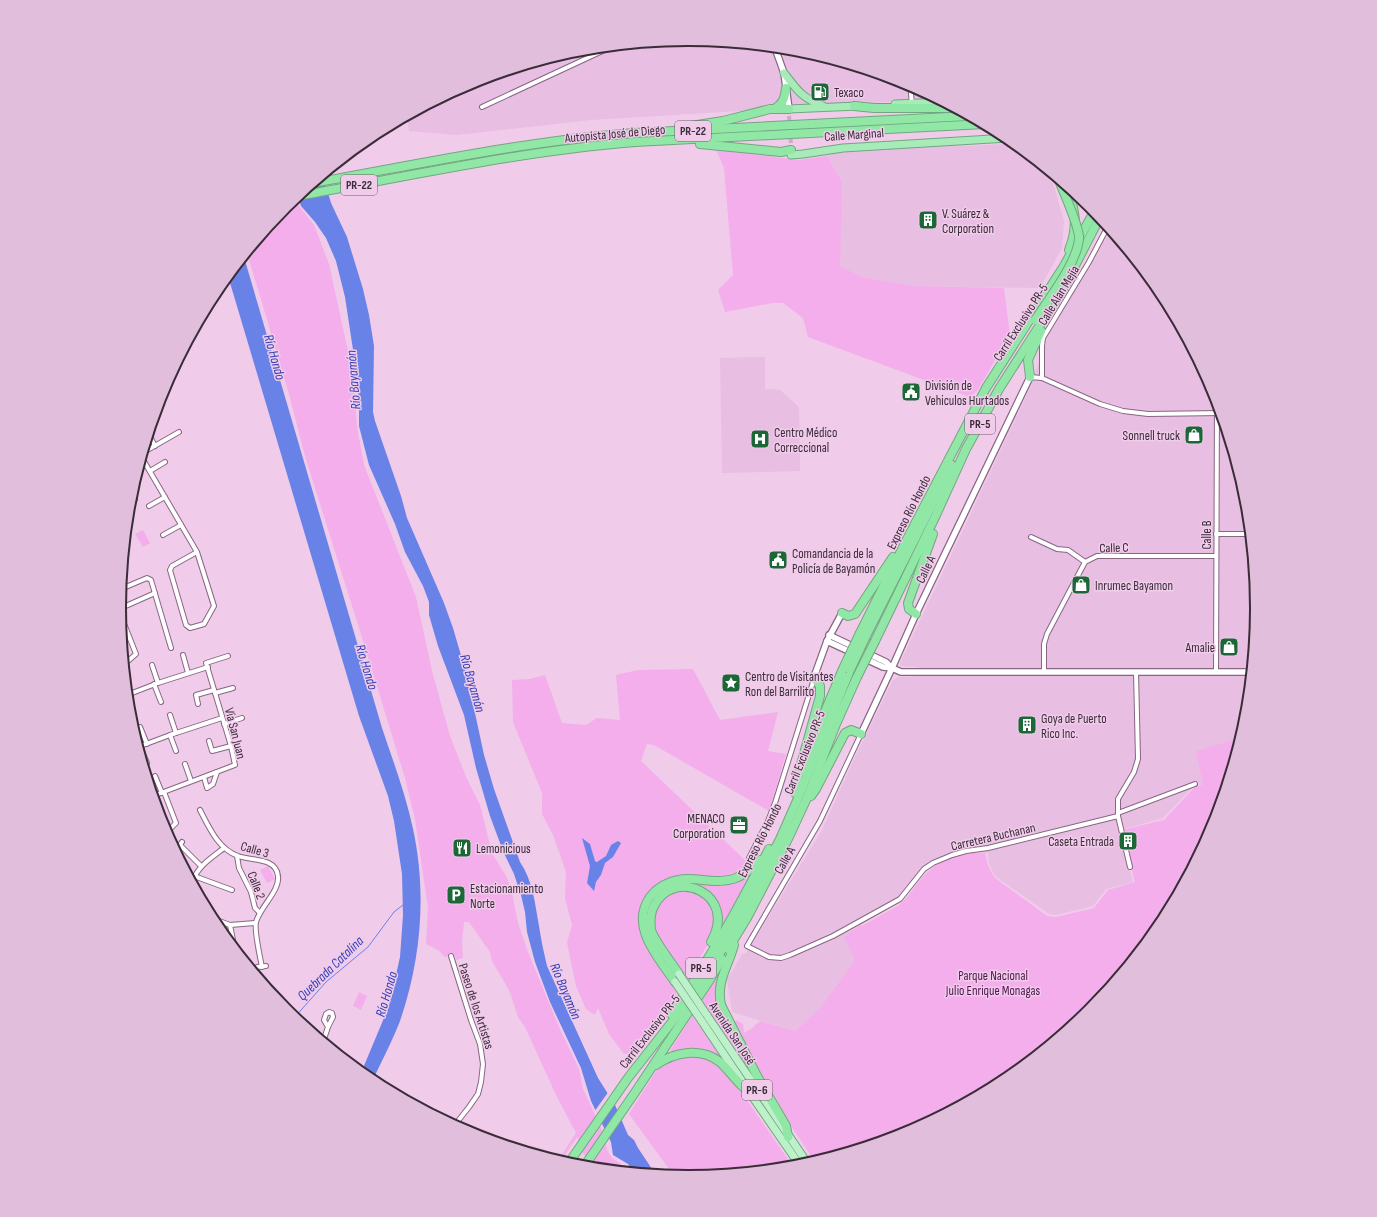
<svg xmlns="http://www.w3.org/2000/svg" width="1377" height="1217" font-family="'Sofia Sans Condensed',sans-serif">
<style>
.built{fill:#e8bee3}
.green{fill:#f3aeeb;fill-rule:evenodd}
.water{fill:#6882e8}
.pier{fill:#f0cbea}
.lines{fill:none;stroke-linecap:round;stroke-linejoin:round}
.stream{stroke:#6882e8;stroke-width:1}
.minor-tunnel{stroke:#ccabc6;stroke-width:4;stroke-dasharray:4 2;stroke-linecap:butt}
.minor-casing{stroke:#876683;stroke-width:6}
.tertiary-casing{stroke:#876683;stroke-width:8}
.primary-casing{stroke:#73a680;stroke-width:9}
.trunk-casing{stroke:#73a680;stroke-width:9}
.motorway-casing{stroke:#73a680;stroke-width:10}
.minor{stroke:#fff;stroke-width:4}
.tertiary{stroke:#fff;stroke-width:5.5}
.primary{stroke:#bdf1ca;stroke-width:7}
.trunk{stroke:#a7ecb8;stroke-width:7}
.motorway{stroke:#91e8a6;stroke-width:8}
.primary-bridge-casing{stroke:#73a680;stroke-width:9;stroke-linecap:butt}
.motorway-bridge-casing{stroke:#73a680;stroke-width:10;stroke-linecap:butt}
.primary-bridge{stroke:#bdf1ca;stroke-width:7}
.motorway-bridge{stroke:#91e8a6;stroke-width:8}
.labels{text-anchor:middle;stroke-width:3;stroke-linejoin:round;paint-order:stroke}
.shield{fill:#f0cbea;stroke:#715c6d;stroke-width:1}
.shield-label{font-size:12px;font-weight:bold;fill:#3a2c38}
.poi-label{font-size:13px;fill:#3a2c38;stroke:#f0cbea;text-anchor:start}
.street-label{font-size:13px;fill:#3a2c38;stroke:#f0cbea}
.park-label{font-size:13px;fill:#4f154b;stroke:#f0cbea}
.water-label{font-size:14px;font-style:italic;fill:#3140b6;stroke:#f0cbea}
.rim{fill:none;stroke:#3a2c38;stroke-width:2}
</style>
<rect width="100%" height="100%" fill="#f0cbea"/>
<g class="built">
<path d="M689 39 800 50 907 82 938 99 591 120 455 135 409 131 407 116 471 82 578 50Z"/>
<path d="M1015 143 1050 172 1064 221 1062 248 1040 288 913 286 862 277 839 266 842 182 827 156 839 152 859 150 935 145 972 146Z"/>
<path d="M1108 226 1162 292 1215 391 1247 498 1258 609 1247 720 1242 737 1196 751 1203 785 1194 786 1163 818 1120 830 1133 882 1106 889 1093 906 1056 915 1049 914 995 876 989 864 988 853 972 851 952 857 937 864 925 872 902 901 858 927 855 960 820 1008 795 1031 732 1012 727 980 742 954 746 953 821 832 855 757 893 680 898 677 918 676V667L902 666 900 665V663L1031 386 1047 337 1092 261Z"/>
<path d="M765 357V389L780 390 799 407 800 471 722 473 720 358Z"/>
</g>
<g class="green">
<path d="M716 149 798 160 827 156 842 182 840 266 862 277 913 286 1004 288 1010 335 977 391 970 397 808 337 803 318 783 303H772L725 312 718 290 733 275 724 168Z"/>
<path d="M296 198 299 206 314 225 329 264 353 374 357 427 364 465 416 597 432 671 450 736 467 779 480 805 492 853 506 876 511 888 518 923 528 952 559 1027 579 1069 583 1089 601 1128 607 1150 612 1158 624 1166 630 1172 588 1168 591 1164 582 1152 577 1137 560 1162 558 1161 576 1133 557 1097 525 1027 518 1017 509 990 492 961 490 952 469 922H464L462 942 463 958 456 960 455 955 445 957 438 950 426 944 428 908 415 819 405 778 365 647 305 456 289 394 258 289 247 254 286 206Z"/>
<path d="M143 530 150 543 143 547 135 534Z"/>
<path d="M693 669 720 720 778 712 768 751 786 754 769 811 654 745 647 744 641 761 749 864 726 877 686 876 650 892 647 947 677 993 636 1053 624 1054 609 1034 598 1008 595 1015 586 1009 576 986 567 943 572 925 565 898 566 872 553 835 542 814V793L513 722 512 680 530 679 545 675 562 723 586 725 597 718 620 720 616 675 638 670ZM590 844 595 861 598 862 606 856 611 845 613 857 605 863 601 875 596 882 587 883 590 866Z"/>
<path d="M1242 737 1215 827 1162 925 1091 1011 1005 1082 906 1135 815 1162 790 1124 767 1081 764 1083 733 1024 736 1020 743 1024 744 1033 751 1029 760 1021 795 1031 820 1008 855 960 844 937 861 925 862 926 899 905C908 898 914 887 921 879 937 860 962 851 985 853L988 866 995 878 1047 916 1056 917 1094 908 1108 890 1135 882 1122 830 1164 820 1195 787 1203 785 1196 751Z"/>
<path d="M268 866 275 879 267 883 260 870Z"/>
<path d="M745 876 748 879 723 923 720 922C720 917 719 911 718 906 716 901 712 897 709 894 684 870 643 895 648 927 651 943 665 959 674 973L675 976H673C657 953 629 921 655 894 662 887 671 882 681 881 706 878 720 888 745 876Z"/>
<path d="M688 890 707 898 715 914 714 934 696 964 689 981 654 931 652 919 659 902 672 892Z"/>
<path d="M720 971H721L718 990 760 1090 702 1002Z"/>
<path d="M359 992 367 996 361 1010 353 1006Z"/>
<path d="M692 1016 724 1059V1061L671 1052V1049Z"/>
<path d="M699 1056 714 1061 723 1069 751 1106 794 1168 688 1178 675 1177 629 1114 658 1068 671 1060 682 1057Z"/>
</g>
<g class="water">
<path d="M323 176 331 203 347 237 363 289 369 315 374 346 373 412 375 421 401 496 407 518 444 603 453 628 467 676 484 755 494 789 520 862C533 881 535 904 539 926 541 940 544 953 547 966L598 1078 615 1105 628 1135 634 1140 638 1148 656 1175 635 1173 628 1164 613 1155 611 1142 591 1101 581 1068 550 1002 535 962 527 932 525 912 521 895 514 874 503 851 490 816 476 768 464 715 438 646 429 615V602L423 586 405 552 395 524 369 465 359 426V409L357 376 345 297 336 261 326 238 315 222 301 206 298 196Z"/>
<path d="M244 257 382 728C393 761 406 795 413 829 427 893 421 960 400 1021 392 1042 381 1062 372 1082L361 1073 389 1006 400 957 403 915 402 874 394 821 388 796 359 716 228 276Z"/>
<path d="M582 838 590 844 595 861 597 862 606 856 611 845 618 841 621 843 613 857 605 863 601 875 596 882 594 891 587 883 590 866Z"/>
</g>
<path class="pier" d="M609 1091 615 1100 599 1123 594 1112Z"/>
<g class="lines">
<path class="stream" d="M294 1018 326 982 368 947 394 912 403 905"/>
<g class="minor-tunnel">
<path d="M789 116 790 126"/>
<path d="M790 133 791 143"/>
</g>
<defs>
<g id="minor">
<path d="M910 84 912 104"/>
<path d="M482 107 611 47"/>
<path d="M1030 377 1042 378 1100 404 1123 411 1148 414 1222 413"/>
<path d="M1042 378V346L1043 338 1089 262 1108 226"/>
<path d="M149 435 155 446"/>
<path d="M144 452 179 432"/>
<path d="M142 458 197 552 214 606 204 624 190 628 186 625 170 570 172 566 197 552"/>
<path d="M150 471 165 462"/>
<path d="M129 503 135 499"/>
<path d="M149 506 165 497"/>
<path d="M1216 534H1251"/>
<path d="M163 535 181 525"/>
<path d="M1031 537 1057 549 1068 550 1085 562"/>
<path d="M121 589 147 578 151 580 171 648"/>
<path d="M119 609 155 593"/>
<path d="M119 611 136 654 128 661 124 663"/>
<path d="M183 655 188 673"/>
<path d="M152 665 158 683"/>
<path d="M1044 672V644L1047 634 1085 562 1097 556H1216"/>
<path d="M1216 672 1217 398"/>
<path d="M154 684 161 702"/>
<path d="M215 693 233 688"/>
<path d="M127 695 158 683 208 667"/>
<path d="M198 704 196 695 214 690"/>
<path d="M129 708 131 713"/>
<path d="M170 715 176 733"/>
<path d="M224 724 242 718"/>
<path d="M140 727 147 744"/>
<path d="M861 734 820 821 747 946 769 957 781 958 790 955 833 936 900 899 924 869 933 863 952 855 966 851 988 848 1118 816"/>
<path d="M170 735 176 751"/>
<path d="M209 741 212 751 231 746"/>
<path d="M138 747 170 735 222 718"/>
<path d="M140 747 147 763"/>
<path d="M185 764 191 781"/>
<path d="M155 776 162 793"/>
<path d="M204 777 207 788 213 784 217 772"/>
<path d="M164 792 176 823 166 833"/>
<path d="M153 796 235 765 231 746 206 663 228 656"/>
<path d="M200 810C209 827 218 849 238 856 251 861 276 857 278 876 280 891 260 907 256 922 254 930 260 957 262 967"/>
<path d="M1118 813 1195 784"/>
<path d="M182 842 180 845 201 866"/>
<path d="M237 856 239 868 251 892 255 908 260 913"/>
<path d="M749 858 768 821 775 803 814 679"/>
<path d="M1130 867 1118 816V799L1134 772 1138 759 1136 672"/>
<path d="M194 876 232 890"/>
<path d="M192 882C198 866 211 858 224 848"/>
<path d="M211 918 230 925 255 923"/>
<path d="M230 925 235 950"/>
<path d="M451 956 471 1020 480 1044 483 1064 481 1082 478 1094 469 1107 454 1126"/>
<path d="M257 967 266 966"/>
<path d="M323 1042 328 1027 333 1017 332 1013 329 1012 326 1014 324 1020 328 1027"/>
</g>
<g id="tertiary">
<path d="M775 48 784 73 789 109"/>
<path d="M829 635 886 662 892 668"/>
<path d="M827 641 883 667 892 668 901 672H1252"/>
<path d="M814 677 827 641 842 613"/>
<path d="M861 734 892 668 916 614 1030 377"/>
</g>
<g id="primary">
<path d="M706 1014 808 1164"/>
<path d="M701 1020 752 1096 801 1167"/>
</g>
<g id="trunk">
<path d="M784 73C797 90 802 98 823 106"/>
<path d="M895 104 943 102"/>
<path d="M789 109 858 106"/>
<path d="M791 155 803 154 843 148 1008 138"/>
</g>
<g id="motorway">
<path d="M854 106 874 108H955"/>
<path d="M774 109C783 104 785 98 786 88"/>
<path d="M691 126 723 121 770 109H789"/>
<path d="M700 144 781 152 791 150"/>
<path d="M313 183C420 164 526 141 634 133L969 116"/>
<path d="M1066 185C1075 209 1079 225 1069 250"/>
<path d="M298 196C410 176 521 151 635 142L985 124"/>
<path d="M1030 377 1028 360 1041 331"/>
<path d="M842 613 848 616 855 614 893 557"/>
<path d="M916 614 909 609 908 603 933 534"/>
<path d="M860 633 905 543 986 388 1064 266 1095 210"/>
<path d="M866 636 952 465"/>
<path d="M875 641 936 515 966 449 999 389 1063 289 1100 217"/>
<path d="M803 771 821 721 842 671"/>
<path d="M795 793 800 768 820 696V686L814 677"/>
<path d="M811 796 816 789 845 733 851 730 861 734"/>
<path d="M734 945C728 967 716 981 721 1005L757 1076 786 1126 788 1137"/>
<path d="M728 949 747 918 787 841 807 798 836 724 857 677"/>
<path d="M679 974C671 962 655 942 651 930 650 921 650 913 654 906 674 866 739 894 711 942"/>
<path d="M675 982C659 958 629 927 650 897 657 888 667 882 678 880 686 878 695 879 703 880 729 883 741 880 760 860"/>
<path d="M671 1014C709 962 739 906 769 849"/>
<path d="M656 1065C674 1052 701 1047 720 1062 730 1071 737 1083 748 1091"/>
<path d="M568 1164 628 1078 686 1004 719 955 780 839 799 796 850 670"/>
<path d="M583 1168 636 1091 709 981 722 959"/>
</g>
</defs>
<use href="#minor" class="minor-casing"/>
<use href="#tertiary" class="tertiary-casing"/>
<use href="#primary" class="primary-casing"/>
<use href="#trunk" class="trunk-casing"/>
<use href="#motorway" class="motorway-casing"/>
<use href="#minor" class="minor"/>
<use href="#tertiary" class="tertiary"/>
<use href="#primary" class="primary"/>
<use href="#trunk" class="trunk"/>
<use href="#motorway" class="motorway"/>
<defs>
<g id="primary-bridge">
<path d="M679 974 706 1014"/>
<path d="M675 982 701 1020"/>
</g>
<g id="motorway-bridge">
<path d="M1035 320C1048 300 1080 259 1079 236 1077 221 1064 193 1058 178"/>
<path d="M850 670 866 636"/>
<path d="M842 671 860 633"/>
<path d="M857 677 875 641"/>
</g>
</defs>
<use href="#primary-bridge" class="primary-bridge-casing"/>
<use href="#motorway-bridge" class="motorway-bridge-casing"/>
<use href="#primary-bridge" class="primary-bridge"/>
<use href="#motorway-bridge" class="motorway-bridge"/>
</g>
<defs>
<symbol id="fuel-square" viewBox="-11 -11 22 22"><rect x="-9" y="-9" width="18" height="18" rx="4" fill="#1c6736" stroke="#f0cbea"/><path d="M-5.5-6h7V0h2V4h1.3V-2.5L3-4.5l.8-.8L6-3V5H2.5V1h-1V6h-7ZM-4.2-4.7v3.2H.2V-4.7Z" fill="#fff"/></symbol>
<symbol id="building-square" viewBox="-11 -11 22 22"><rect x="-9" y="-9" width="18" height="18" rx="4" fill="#1c6736" stroke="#f0cbea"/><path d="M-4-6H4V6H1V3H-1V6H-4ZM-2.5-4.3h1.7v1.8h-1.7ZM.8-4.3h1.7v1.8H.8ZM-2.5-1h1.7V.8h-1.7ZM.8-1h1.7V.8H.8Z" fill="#fff"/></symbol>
<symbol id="civic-square" viewBox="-11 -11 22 22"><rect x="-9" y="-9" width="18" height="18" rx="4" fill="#1c6736" stroke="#f0cbea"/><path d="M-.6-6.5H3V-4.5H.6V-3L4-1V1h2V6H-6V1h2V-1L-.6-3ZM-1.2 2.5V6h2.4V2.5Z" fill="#fff"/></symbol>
<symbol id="shop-square" viewBox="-11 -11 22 22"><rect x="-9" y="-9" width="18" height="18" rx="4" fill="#1c6736" stroke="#f0cbea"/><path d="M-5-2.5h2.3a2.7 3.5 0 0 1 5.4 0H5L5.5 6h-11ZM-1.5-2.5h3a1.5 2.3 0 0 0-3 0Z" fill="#fff"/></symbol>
<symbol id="hospital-square" viewBox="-11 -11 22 22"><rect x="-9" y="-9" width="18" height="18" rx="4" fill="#1c6736" stroke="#f0cbea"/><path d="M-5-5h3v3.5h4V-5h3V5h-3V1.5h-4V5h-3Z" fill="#fff"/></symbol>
<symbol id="sight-square" viewBox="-11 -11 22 22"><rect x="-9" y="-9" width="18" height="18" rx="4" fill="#1c6736" stroke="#f0cbea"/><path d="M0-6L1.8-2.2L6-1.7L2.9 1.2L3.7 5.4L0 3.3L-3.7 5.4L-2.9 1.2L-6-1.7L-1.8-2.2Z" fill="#fff"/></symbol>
<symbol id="office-square" viewBox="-11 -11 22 22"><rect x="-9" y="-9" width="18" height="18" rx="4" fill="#1c6736" stroke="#f0cbea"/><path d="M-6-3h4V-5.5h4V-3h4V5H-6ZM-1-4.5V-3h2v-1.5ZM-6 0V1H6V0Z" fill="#fff"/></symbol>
<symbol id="restaurant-square" viewBox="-11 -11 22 22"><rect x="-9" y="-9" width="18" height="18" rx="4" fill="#1c6736" stroke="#f0cbea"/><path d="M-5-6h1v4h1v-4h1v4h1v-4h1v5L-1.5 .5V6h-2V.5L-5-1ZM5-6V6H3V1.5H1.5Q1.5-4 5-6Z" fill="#fff"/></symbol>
<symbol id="parking-square" viewBox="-11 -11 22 22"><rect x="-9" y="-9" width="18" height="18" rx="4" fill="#1c6736" stroke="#f0cbea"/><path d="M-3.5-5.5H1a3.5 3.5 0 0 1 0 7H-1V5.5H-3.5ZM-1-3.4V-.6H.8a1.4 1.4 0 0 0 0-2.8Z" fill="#fff"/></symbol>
</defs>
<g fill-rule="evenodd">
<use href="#fuel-square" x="809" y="81" width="22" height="22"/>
<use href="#building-square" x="917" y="209" width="22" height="22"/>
<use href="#civic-square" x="900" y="381" width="22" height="22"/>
<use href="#shop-square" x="1183" y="424" width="22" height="22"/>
<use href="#hospital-square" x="749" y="428" width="22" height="22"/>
<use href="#civic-square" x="767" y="549" width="22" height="22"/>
<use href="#shop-square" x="1070" y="574" width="22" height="22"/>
<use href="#shop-square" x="1218" y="636" width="22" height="22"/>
<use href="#sight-square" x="720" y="672" width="22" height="22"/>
<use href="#building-square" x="1016" y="714" width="22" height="22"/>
<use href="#office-square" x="728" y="814" width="22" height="22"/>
<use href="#building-square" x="1117" y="830" width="22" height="22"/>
<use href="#restaurant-square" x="451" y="837" width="22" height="22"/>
<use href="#parking-square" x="445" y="884" width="22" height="22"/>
</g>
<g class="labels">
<g class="shield">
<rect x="675" y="121" width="36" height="20" rx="3"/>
<rect x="341" y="175" width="36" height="20" rx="3"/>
<rect x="965" y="414" width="30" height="20" rx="3"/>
<rect x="686" y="958" width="30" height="20" rx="3"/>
<rect x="742" y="1080" width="30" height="20" rx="3"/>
</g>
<g class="shield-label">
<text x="693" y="135">PR-22</text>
<text x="359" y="189">PR-22</text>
<text x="980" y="428">PR-5</text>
<text x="701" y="972">PR-5</text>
<text x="757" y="1094">PR-6</text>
</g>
<g class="poi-label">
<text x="834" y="97">Texaco</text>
<text x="942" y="218">V. Suárez &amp;<tspan x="942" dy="15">Corporation</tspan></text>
<text x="925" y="390">División de<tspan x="925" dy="15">Vehiculos Hurtados</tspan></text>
<text x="774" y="437">Centro Médico<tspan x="774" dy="15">Correccional</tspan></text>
<text x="1180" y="440" text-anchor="end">Sonnell truck</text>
<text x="792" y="558">Comandancia de la<tspan x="792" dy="15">Policía de Bayamón</tspan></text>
<text x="1095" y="590">Inrumec Bayamon</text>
<text x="1215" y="652" text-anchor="end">Amalie</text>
<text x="745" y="681">Centro de Visitantes<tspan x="745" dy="15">Ron del Barrilito</tspan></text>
<text x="1041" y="723">Goya de Puerto<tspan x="1041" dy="15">Rico Inc.</tspan></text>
<text x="725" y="823" text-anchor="end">MENACO<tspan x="725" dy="15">Corporation</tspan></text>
<text x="1114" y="846" text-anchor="end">Caseta Entrada</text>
<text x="476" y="853">Lemonicious</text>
<text x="470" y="893">Estacionamiento<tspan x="470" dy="15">Norte</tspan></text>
</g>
<g class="street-label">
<text transform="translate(615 133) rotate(-5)" y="5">Autopista José de Diego</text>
<text transform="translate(854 134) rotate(-4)" y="5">Calle Marginal</text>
<text transform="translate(1058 295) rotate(-59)" y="5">Calle Alan Mejía</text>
<text transform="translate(1020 322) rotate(-57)" y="5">Carril Exclusivo PR-5</text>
<text transform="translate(908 512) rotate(-63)" y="5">Expreso Río Hondo</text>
<text transform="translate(1206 535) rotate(-90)" y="5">Calle B</text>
<text transform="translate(1114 547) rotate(-2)" y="5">Calle C</text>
<text transform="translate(925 569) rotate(-64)" y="5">Calle A</text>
<text transform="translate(236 733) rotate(76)" y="5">Vía San Juan</text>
<text transform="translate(804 752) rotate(-68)" y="5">Carril Exclusivo PR-5</text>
<text transform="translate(993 836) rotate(-13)" y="5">Carretera Buchanan</text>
<text transform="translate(759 840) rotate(-63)" y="5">Expreso Río Hondo</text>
<text transform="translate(255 849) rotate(16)" y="5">Calle 3</text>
<text transform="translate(784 860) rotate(-60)" y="5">Calle A</text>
<text transform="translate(257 885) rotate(69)" y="5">Calle 2</text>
<text transform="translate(477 1006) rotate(72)" y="5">Paseo de los Artistas</text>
<text transform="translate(649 1031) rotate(-52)" y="5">Carril Exclusivo PR-5</text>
<text transform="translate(733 1033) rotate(56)" y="5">Avenida San José</text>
</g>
<g class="park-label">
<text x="993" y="980">Parque Nacional<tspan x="993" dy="15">Julio Enrique Monagas</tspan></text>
</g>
<g class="water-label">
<text transform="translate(275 357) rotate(74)" y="5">Río Hondo</text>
<text transform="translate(353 380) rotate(-95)" y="5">Río Bayamón</text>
<text transform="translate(367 667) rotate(73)" y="5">Río Hondo</text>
<text transform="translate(473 683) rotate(74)" y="5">Río Bayamón</text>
<text transform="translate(330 968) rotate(-44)" y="5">Quebrada Catalina</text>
<text transform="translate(566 991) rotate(67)" y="5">Río Bayamón</text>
<text transform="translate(386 994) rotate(-74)" y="5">Río Hondo</text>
</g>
</g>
<path d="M0 0H1377V1217H0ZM126 608a562 562 0 1 1 1124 0a562 562 0 1 1-1124 0Z" fill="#e1bedc" fill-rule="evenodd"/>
<path class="rim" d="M126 608a562 562 0 1 1 1124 0a562 562 0 1 1-1124 0Z"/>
</svg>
